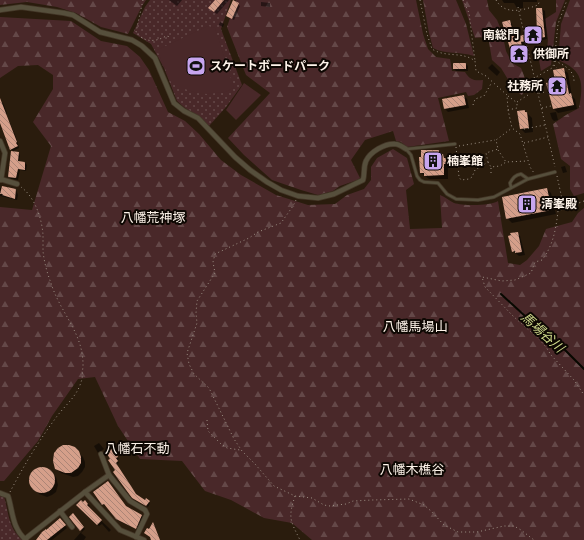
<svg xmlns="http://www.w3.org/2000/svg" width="584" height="540" font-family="'IBM Plex Sans','Noto Sans JP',sans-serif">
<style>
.grass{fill:url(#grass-dots)}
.forest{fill:url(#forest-firs)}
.garden{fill:#492829}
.shadow{fill:#0007}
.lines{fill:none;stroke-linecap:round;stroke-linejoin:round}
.stream{stroke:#070800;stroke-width:2}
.building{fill:url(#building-back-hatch)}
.service-casing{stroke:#433627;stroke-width:4}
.minor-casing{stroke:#433627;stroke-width:6}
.path{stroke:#9c9084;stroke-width:1;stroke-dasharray:1 3;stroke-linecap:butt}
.service{stroke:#564f3c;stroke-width:2.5}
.minor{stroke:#564f3c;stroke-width:4.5}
.labels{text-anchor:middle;stroke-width:4;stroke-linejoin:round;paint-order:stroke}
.poi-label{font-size:12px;font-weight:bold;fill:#fdf3e9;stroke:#0e0803;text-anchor:start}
.neighbourhood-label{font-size:13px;fill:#fdf3e9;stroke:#0e0803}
.water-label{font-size:13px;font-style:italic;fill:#d0da8c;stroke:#0e0803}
</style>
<defs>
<pattern id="grass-dots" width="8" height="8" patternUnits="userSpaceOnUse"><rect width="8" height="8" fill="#492829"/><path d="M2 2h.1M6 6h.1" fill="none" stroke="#644848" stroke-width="1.8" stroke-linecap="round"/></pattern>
<pattern id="forest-firs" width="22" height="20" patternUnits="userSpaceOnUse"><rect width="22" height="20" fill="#492829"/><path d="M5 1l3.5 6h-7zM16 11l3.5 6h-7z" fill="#644848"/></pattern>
<pattern id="building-back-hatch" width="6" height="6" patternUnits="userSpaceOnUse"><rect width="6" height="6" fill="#d59f8a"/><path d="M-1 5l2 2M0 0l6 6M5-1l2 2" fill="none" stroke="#ac8576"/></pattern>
</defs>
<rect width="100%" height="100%" fill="#2a1c0d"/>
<g class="grass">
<path d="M150 0H231L221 29 242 85 226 107 209 126 200 117 185 108 177 101 164 68 151 44 133 33 145 7Z"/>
<path d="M0 496 4 497 5 500C9 516 9 528 22 540H0Z"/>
</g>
<g class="forest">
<path d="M0 0H146L142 6 128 34 101 27 76 13 57 7 27 2 0 5Z"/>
<path d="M236 0H416L423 34 428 49 436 57 450 59 452 71 465 72C470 80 474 81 483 80L482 89 474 95 468 96 466 92 438 98 449 141 407 147 401 142 396 141 393 131 365 140 351 160 360 178 357 180 340 186 333 191 318 195 301 190 272 180 244 155 228 138 270 93 246 75 227 27Z"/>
<path d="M423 0H456L466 24 474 56C460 51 446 55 433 48L429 33Z"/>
<path d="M462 0H487L489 10 497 20 502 32 506 51 512 63 521 68C525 77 528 86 522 95L515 91 501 68 492 60 489 42 485 37 475 38Z"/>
<path d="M556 0H565L556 22 551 65 541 71 539 60 540 56 547 51 548 39 545 19 556 12Z"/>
<path d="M570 0H584V193L574 196 570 189V166L561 159 553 124 566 115 579 108C584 83 583 70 558 60L561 24Z"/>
<path d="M0 17 71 21 101 41 127 46 140 57 149 70 168 112 185 121 199 134 221 160 241 175 276 195 308 205 335 204 347 195 364 189 371 180V167L377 158 393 149 407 158 414 184 406 190 410 229 442 228 440 195C445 197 450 201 454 203 463 206 491 206 498 201L508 263 520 265 527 260 539 246 546 229 572 222 578 213 584 208V540H312L292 523 264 518 231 500 205 491 182 461 140 459 118 426 95 377 78 379 52 416 38 441 4 481H0V207L32 210 51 146 33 122 53 89V75L38 65 18 66 0 78Z"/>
</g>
<g class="garden">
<path d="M208 26 215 28 234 88 225 92 207 94 197 93 185 89 171 82 157 50Z"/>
<path d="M244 83 261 95 236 120 226 110Z"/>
</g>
<g class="shadow">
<path d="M169 0H182L177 6Z"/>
<path d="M216 0H229L217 14 213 11Z"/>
<path d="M502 0H537V2H523V8H517L514 3H504Z"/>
<path d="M233 2 240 6 234 20 227 16Z"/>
<path d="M261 2 270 3V7L261 6Z"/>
<path d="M542 9 545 11 547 39 523 45 527 62 519 64 513 55 510 21 512 24 515 38 538 33Z"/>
<path d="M220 22 224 24 223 27 219 25Z"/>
<path d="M466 64 468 66V71H456L454 69Z"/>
<path d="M492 64 500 72 497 76 488 68Z"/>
<path d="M563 69 568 73 572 96 575 99 577 109 558 113 554 109 547 84 557 82Z"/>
<path d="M464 96 467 99 469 108 448 112 445 109Z"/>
<path d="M0 101 3 103 7 113 6 114 16 137 19 148 13 151 11 149 0 118Z"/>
<path d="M525 111 532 118 533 132 525 133 521 129Z"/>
<path d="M556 112 558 120 554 121 552 119 550 113Z"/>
<path d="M439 151 450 164 451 168H448V179H429L421 173 420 158Z"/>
<path d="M18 153 20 155 19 162 25 163 27 165 26 171 20 170 18 180 11 179 9 177Z"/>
<path d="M565 166 567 172 563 173 561 167Z"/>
<path d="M0 188 16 190 18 195 17 200 0 196Z"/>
<path d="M547 189 551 193 556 214 512 223 507 218Z"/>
<path d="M517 233 520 236 525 255 519 256 513 251Z"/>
<path d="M99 443 104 449 98 453 94 446Z"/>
<path d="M74 448 83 457 85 462V467L82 472 78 476 73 477 61 473 56 468Z"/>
<path d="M114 451 119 459 117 460 119 463 116 464 137 496 150 503 148 507 135 499 117 471Z"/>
<path d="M41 468 47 469 56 477 58 485 56 492 52 495 47 497 39 494 30 483V477L32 473 36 469Z"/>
<path d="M94 493 142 516 144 518 138 530 119 521 106 505 105 506 103 504Z"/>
<path d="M85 502 90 506 88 508 111 530 109 532 102 524 99 526 77 505Z"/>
<path d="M75 517 85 529 81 533 86 537 84 540H74L82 531Z"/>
<path d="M60 520 67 528 52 540H37Z"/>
</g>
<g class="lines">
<path class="stream" d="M501 294 538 328 564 349 584 369"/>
</g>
<g class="building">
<path d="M215 0H224L214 12 208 8Z"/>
<path d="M233 0 239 3 232 19 226 16Z"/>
<path d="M536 8H542L545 37 521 42 525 60 515 62 514 55H512L502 22 510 20 514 37 537 32Z"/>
<rect x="453" y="63" width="13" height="6"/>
<path d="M564 68 569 94 571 93 574 105 553 109 546 83 555 81 553 70Z"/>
<path d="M464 95 466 105 444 109 442 99Z"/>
<path d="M0 98 17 142 16 143 18 146 10 150 0 123Z"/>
<path d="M525 110V112H527L529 128 520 129 517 111Z"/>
<path d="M421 150H439V154H443L444 158H446L447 164H444V175L424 176V173H420L419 157H421Z"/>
<path d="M11 151 19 152 18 161 25 162V170L18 169 16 178 8 177Z"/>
<path d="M2 186 16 189 15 199 2 195 3 194H0Z"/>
<path d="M547 188 552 210 506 219 502 197Z"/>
<path d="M518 232 522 252 515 253V251L512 252 508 236 511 235 510 233Z"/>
<path d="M63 445H69L75 447 79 451 81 457V463L78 468 71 473H65L55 469 53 461 54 453 58 448Z"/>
<path d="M113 448 118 457 116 458 118 461 116 463 131 486 136 494 145 500 146 498 150 501 146 506 132 498 113 472 115 470 108 460 110 459 106 452Z"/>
<circle cx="42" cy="480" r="13"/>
<path d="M108 481 126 506 142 515 136 529 116 519 104 504 102 505 93 492Z"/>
<path d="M81 500 83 502 85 500 88 504 87 505 102 520 97 525 76 505Z"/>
<path d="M73 513 84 527 80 531 69 517Z"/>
<path d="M60 518 66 525 47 540H36L42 532 46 529V530Z"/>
<path d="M153 522 160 540H151L150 537 144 533 147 528 149 529Z"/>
</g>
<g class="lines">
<defs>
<g id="service">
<path d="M406 149 411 155 417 176 420 180 424 182 438 183 447 194 456 199 478 200 494 197 528 179 555 172"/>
<path d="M407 149 455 144"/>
<path d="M511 187 510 183C513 178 515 175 521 174L528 179"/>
</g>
<g id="minor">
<path d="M0 10 21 7 64 13 73 15 100 32 132 40 142 46 155 58 174 103 184 111 198 118 235 157 250 170 267 182 281 190 298 196 318 198 334 194 363 180C365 174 363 168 366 161 370 152 385 143 395 144 399 144 403 147 406 149"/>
<path d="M0 141 5 153 1 180"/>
<path d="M0 179 17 184"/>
<path d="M101 454 109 475 130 501 145 510 147 514 136 537"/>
<path d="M85 492 120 530 144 540"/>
<path d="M0 493 8 496C13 512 12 528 26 540"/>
<path d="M60 511 72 527"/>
<path d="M25 539 85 492 109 475"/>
</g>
</defs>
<use href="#service" class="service-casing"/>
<use href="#minor" class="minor-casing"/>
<g class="path">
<path d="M143 0 136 32C144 43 156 42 166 36L171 37"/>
<path d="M420 0 427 34 432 49C446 58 462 51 475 61L476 71 486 76 507 95 508 110 512 128 520 134 530 167 534 173"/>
<path d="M463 0 469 13 475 61"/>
<path d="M496 0C505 16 524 10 538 5L540 0"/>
<path d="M518 7 555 167"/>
<path d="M555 61C564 65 574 70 574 81"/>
<path d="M554 65 557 68"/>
<path d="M539 93 545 92"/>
<path d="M508 96 516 102"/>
<path d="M517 102 528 95 529 81 552 68 554 64 558 24 567 0"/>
<path d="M473 105 475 99 484 96 492 82"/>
<path d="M542 108 551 106"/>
<path d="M508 110 517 108V103"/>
<path d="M524 129 545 125"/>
<path d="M524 143 548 137"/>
<path d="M459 146 495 140"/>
<path d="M456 147 459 177 461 180 469 179 472 177 475 170 488 162 486 153 498 149 496 140 512 128"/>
<path d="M498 150 506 162"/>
<path d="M447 161H457"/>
<path d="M488 162 491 167 500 166 506 162 527 161"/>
<path d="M491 168V173"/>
<path d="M557 176 564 208"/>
<path d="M296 200 293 206 281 223 258 232 249 238 215 254 213 262 215 273 197 301 196 313 197 323 187 353 189 364 194 374 209 388 234 439 242 451 255 464 274 486 295 496 312 498 324 505 329 506 346 504 353 501 372 500 409 499 424 505 431 511 444 525 458 532H477L504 526H514L521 530 534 540"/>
<path d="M584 201 558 211C556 229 553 246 542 260L535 262 531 273 515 280 502 281 482 277 485 287 514 317 538 338 546 347 551 355 574 380 584 395"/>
<path d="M207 420 208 431 221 444 227 448 240 450"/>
<path d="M10 492C23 467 38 442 55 419 63 407 77 397 81 382 83 378 82 372 83 367 84 333 60 313 51 283 47 273 44 261 43 251 43 246 43 240 43 235 42 219 35 197 21 187"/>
<path d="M295 496C288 518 290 520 300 540"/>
</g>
<use href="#service" class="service"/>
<use href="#minor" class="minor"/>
</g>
<defs>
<symbol id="temple-square" viewBox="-11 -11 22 22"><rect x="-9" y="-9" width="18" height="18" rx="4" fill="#c7a6ef" stroke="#0e0803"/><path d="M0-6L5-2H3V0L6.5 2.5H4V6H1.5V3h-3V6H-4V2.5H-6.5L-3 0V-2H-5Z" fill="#111"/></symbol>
<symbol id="stadium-square" viewBox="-11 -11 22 22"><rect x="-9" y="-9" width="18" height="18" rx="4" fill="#c7a6ef" stroke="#0e0803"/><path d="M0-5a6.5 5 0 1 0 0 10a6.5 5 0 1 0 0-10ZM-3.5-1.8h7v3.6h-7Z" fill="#111"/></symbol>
<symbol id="building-square" viewBox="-11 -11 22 22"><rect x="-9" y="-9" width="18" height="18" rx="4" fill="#c7a6ef" stroke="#0e0803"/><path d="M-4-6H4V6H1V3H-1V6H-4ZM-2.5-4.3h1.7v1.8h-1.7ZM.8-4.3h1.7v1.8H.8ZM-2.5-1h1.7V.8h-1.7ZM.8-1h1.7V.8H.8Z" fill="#111"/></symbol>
</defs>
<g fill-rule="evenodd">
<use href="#temple-square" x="522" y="24" width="22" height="22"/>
<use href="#temple-square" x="508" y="43" width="22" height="22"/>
<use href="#stadium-square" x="185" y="55" width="22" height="22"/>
<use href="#temple-square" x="546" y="75" width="22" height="22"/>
<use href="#building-square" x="422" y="150" width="22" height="22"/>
<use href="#building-square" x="516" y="193" width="22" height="22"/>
</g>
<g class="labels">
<g class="poi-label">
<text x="519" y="39" text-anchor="end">南総門</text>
<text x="533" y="58">供御所</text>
<text x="210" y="70">スケートボードパーク</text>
<text x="543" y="90" text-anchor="end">社務所</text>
<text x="447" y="165">楠峯館</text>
<text x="541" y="208">清峯殿</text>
</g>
<g class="neighbourhood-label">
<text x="153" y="222">八幡荒神塚</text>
<text x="415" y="331">八幡馬場山</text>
<text x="137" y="453">八幡石不動</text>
<text x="412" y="474">八幡木樵谷</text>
</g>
<g class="water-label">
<text transform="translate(543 332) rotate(42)" y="5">馬場谷川</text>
</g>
</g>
</svg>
